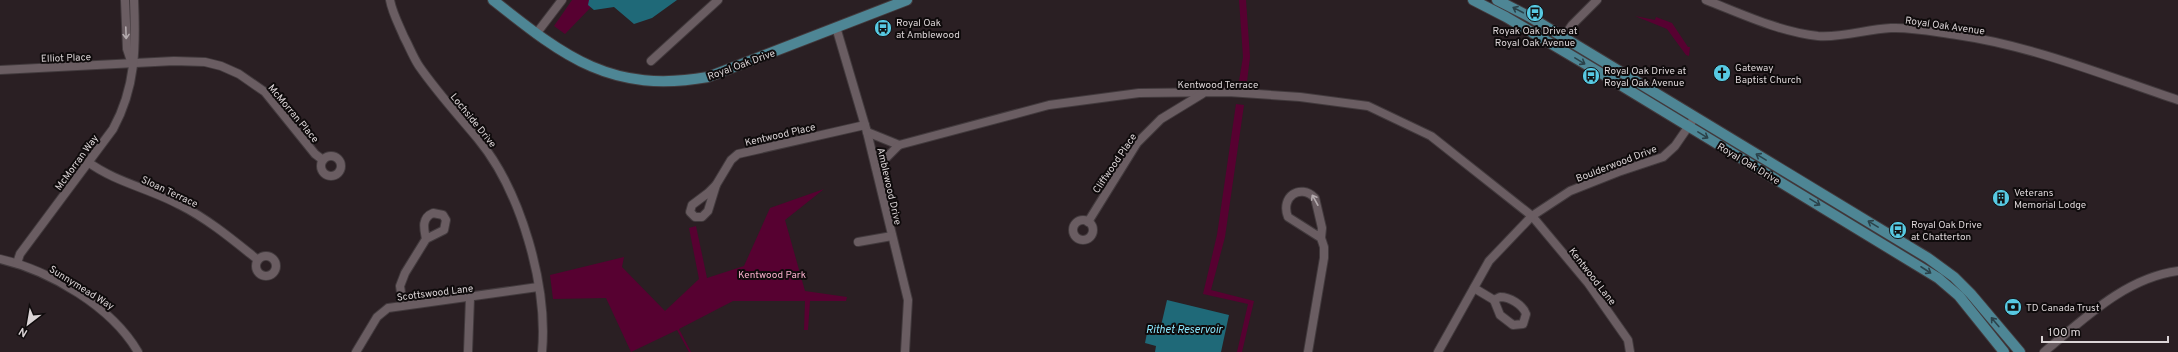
<svg xmlns="http://www.w3.org/2000/svg" width="2178" height="352" font-family="Overpass,sans-serif">
<style>
.green{fill:#570131}
.water{fill:#1f6978}
.lines{fill:none;stroke-linecap:round;stroke-linejoin:round}
.minor-casing{stroke:#423a3d;stroke-width:10}
.major-casing{stroke:#423a3d;stroke-width:12}
.minor{stroke:#6a5d62;stroke-width:8}
.major{stroke:#4e8695;stroke-width:10}
.oneway{stroke:#2b424a}
.oneway2{stroke:#b3aaad}
.labels{text-anchor:middle;stroke-width:4;stroke-linejoin:round;paint-order:stroke}
.poi-label{font-size:10px;fill:#dbd4d6;stroke:#0f0b0c;text-anchor:start}
.street-label{font-size:10px;fill:#dbd4d6;stroke:#0f0b0c}
.park-label{font-size:10px;fill:#f8afcb;stroke:#0f0b0c}
.water-label{font-size:11px;font-style:italic;fill:#89e4f9;stroke:#0f0b0c}
</style>
<rect width="100%" height="100%" fill="#2a1f23"/>
<g class="green">
<path d="M572 0H591L594 4 565 34 554 26Z"/>
<path d="M1239 0H1246L1250 57 1247 82 1239 81 1243 57Z"/>
<path d="M1635 16 1655 20 1656 17 1672 23 1688 47H1690L1689 56 1686 55 1667 29Z"/>
<path d="M1236 104 1244 105 1225 237 1211 290 1254 301 1242 352H1237L1248 304 1203 294 1217 235Z"/>
<path d="M824 189 785 220 805 291 847 297 846 301H810L808 330H804L805 301H733L679 329 691 352H689L677 330 631 352 606 298 553 299 550 275 624 257 622 267 665 311 699 279 689 228 696 226 707 278 744 266 770 208Z"/>
</g>
<g class="water">
<path d="M589 0H677L652 18 634 24 614 7 594 10 588 5Z"/>
<path d="M1167 300 1229 315 1221 352H1155L1156 346 1145 343 1148 328 1160 330Z"/>
</g>
<g class="lines">
<defs>
<g id="minor">
<path d="M125 0 127 49 132 64"/>
<path d="M390 0C392 12 399 25 404 37 409 46 413 57 419 66 437 92 458 115 478 139 521 191 548 286 542 352"/>
<path d="M1706 0C1742 14 1780 32 1818 36 1843 38 1866 29 1891 28 1913 27 1935 32 1957 35 2033 46 2106 76 2178 100"/>
<path d="M836 27 867 132 908 300 905 352"/>
<path d="M536 34 562 0"/>
<path d="M1557 47 1572 25 1597 0"/>
<path d="M651 61 718 0"/>
<path d="M0 70 174 61 205 62 221 66 239 74 265 92 315 154 323 160"/>
<path d="M867 132 899 145"/>
<circle cx="331" cy="166" r="10"/>
<path d="M88 162C115 182 151 189 180 205 208 219 233 240 258 260"/>
<path d="M876 168 899 145 1049 105 1139 93 1228 92 1300 97 1368 106 1431 136 1532 216 1588 283 1628 340 1630 352"/>
<path d="M716 185 731 160 738 154 865 125"/>
<path d="M716 185 708 211 702 217H695L690 212 692 205 708 193Z"/>
<circle cx="1083" cy="230" r="10"/>
<path d="M1088 222 1137 143 1161 119 1202 94"/>
<path d="M858 242 892 236"/>
<circle cx="266" cy="266" r="10"/>
<path d="M0 259C51 271 112 307 138 352"/>
<path d="M17 263 20 254 113 129C136 87 136 47 134 0"/>
<path d="M1474 288 1494 300"/>
<path d="M1500 297C1510 297 1523 305 1526 314L1523 324 1513 325 1500 315 1494 300Z"/>
<path d="M403 305 400 286 405 273 426 239 444 230 446 220 443 215 433 213C421 218 424 229 426 239"/>
<path d="M356 352 377 317 388 308 538 287"/>
<path d="M468 352 470 298"/>
<path d="M1308 352 1324 258V247L1321 238 1322 228 1315 198C1300 183 1280 197 1288 217L1321 238"/>
<path d="M1438 352 1489 261 1532 216 1570 191 1618 172 1663 157 1675 146 1695 117"/>
<path d="M2044 352C2084 319 2125 278 2178 271"/>
</g>
<g id="major">
<path d="M493 0C565 57 611 94 708 77L907 0"/>
<path d="M1473 0 1506 17 1604 75 1938 278 1959 296 2004 352"/>
<path d="M1497 0 1530 17 1928 258 1954 277 1971 294 2020 352"/>
</g>
</defs>
<use href="#minor" class="minor-casing"/>
<use href="#major" class="major-casing"/>
<use href="#minor" class="minor"/>
<use href="#major" class="major"/>
</g>
<defs><path id="oneway-shaft" d="M-6 0H5M1.5-3L5.5 0L1.5 3" fill="none" stroke-width="1.6" stroke-linecap="round" stroke-linejoin="round"/></defs>
<g class="oneway">
<use href="#oneway-shaft" transform="translate(1518 10) rotate(-152)"/>
<use href="#oneway-shaft" transform="translate(1580 61) rotate(31)"/>
<use href="#oneway-shaft" transform="translate(1703 135) rotate(31)"/>
<use href="#oneway-shaft" transform="translate(1761 157) rotate(-149)"/>
<use href="#oneway-shaft" transform="translate(1815 202) rotate(32)"/>
<use href="#oneway-shaft" transform="translate(1873 224) rotate(-149)"/>
<use href="#oneway-shaft" transform="translate(1926 270) rotate(33)"/>
<use href="#oneway-shaft" transform="translate(1995 322) rotate(-130)"/>
</g>
<g class="oneway2">
<use href="#oneway-shaft" transform="translate(126 33) rotate(88)"/>
<use href="#oneway-shaft" transform="translate(1315 200) rotate(-119)"/>
</g>
<defs>
<symbol id="bus-disc" viewBox="-11 -11 22 22"><circle r="9.5" fill="#57c9e2" stroke="#0f0b0c"/><path d="M-5-6H5V4H4V6H2V4H-2V6H-4V4H-5ZM-3.5-4V0h7V-4ZM-3.5 1.2v1.5H-2V1.2ZM2 1.2v1.5H3.5V1.2Z" fill="#111"/></symbol>
<symbol id="church-disc" viewBox="-11 -11 22 22"><circle r="9.5" fill="#57c9e2" stroke="#0f0b0c"/><path d="M-1.2-6h2.4v3.5h3.3v2.4h-3.3V6h-2.4V-.1h-3.3v-2.4h3.3Z" fill="#111"/></symbol>
<symbol id="building-disc" viewBox="-11 -11 22 22"><circle r="9.5" fill="#57c9e2" stroke="#0f0b0c"/><path d="M-4-6H4V6H1V3H-1V6H-4ZM-2.5-4.3h1.7v1.8h-1.7ZM.8-4.3h1.7v1.8H.8ZM-2.5-1h1.7V.8h-1.7ZM.8-1h1.7V.8H.8Z" fill="#111"/></symbol>
<symbol id="bank-disc" viewBox="-11 -11 22 22"><circle r="9.5" fill="#57c9e2" stroke="#0f0b0c"/><path d="M-6-4H6V4H-6ZM0-2.3a2.3 2.3 0 1 0 0 4.6a2.3 2.3 0 1 0 0-4.6Z" fill="#111"/></symbol>
</defs>
<g fill-rule="evenodd">
<use href="#bus-disc" x="1525" y="3" width="20" height="20"/>
<use href="#bus-disc" x="873" y="18" width="20" height="20"/>
<use href="#church-disc" x="1712" y="63" width="20" height="20"/>
<use href="#bus-disc" x="1581" y="66" width="20" height="20"/>
<use href="#building-disc" x="1991" y="188" width="20" height="20"/>
<use href="#bus-disc" x="1888" y="220" width="20" height="20"/>
<use href="#bank-disc" x="2003" y="297" width="20" height="20"/>
</g>
<g class="labels">
<g class="poi-label">
<text x="896" y="26">Royal Oak<tspan x="896" dy="12">at Amblewood</tspan></text>
<text x="1535" y="34" text-anchor="middle">Royak Oak Drive at<tspan x="1535" dy="12">Royal Oak Avenue</tspan></text>
<text x="1735" y="71">Gateway<tspan x="1735" dy="12">Baptist Church</tspan></text>
<text x="1604" y="74">Royal Oak Drive at<tspan x="1604" dy="12">Royal Oak Avenue</tspan></text>
<text x="2014" y="196">Veterans<tspan x="2014" dy="12">Memorial Lodge</tspan></text>
<text x="1911" y="228">Royal Oak Drive<tspan x="1911" dy="12">at Chatterton</tspan></text>
<text x="2026" y="311">TD Canada Trust</text>
</g>
<g class="street-label">
<text transform="translate(1945 25) rotate(8)" y="4">Royal Oak Avenue</text>
<text transform="translate(66 57) rotate(-2)" y="4">Elliot Place</text>
<text transform="translate(741 64) rotate(-20)" y="4">Royal Oak Drive</text>
<text x="1218" y="88">Kentwood Terrace</text>
<text transform="translate(294 113) rotate(50)" y="4">McMorran Place</text>
<text transform="translate(474 120) rotate(51)" y="4">Lochside Drive</text>
<text transform="translate(780 134) rotate(-13)" y="4">Kentwood Place</text>
<text transform="translate(76 162) rotate(-54)" y="4">McMorran Way</text>
<text transform="translate(1114 163) rotate(-56)" y="4">Cliffwood Place</text>
<text transform="translate(1616 163) rotate(-21)" y="4">Boulderwood Drive</text>
<text transform="translate(1749 163) rotate(31)" y="4">Royal Oak Drive</text>
<text transform="translate(890 186) rotate(77)" y="4">Amblewood Drive</text>
<text transform="translate(170 191) rotate(25)" y="4">Sloan Terrace</text>
<text transform="translate(1593 276) rotate(52)" y="4">Kentwood Lane</text>
<text transform="translate(82 287) rotate(32)" y="4">Sunnymead Way</text>
<text transform="translate(435 292) rotate(-7)" y="4">Scottswood Lane</text>
</g>
<g class="park-label">
<text x="772" y="278">Kentwood Park</text>
</g>
<g class="water-label">
<text x="1184" y="333">Rithet Reservoir</text>
</g>
</g>
<g transform="translate(28 324) rotate(211)" stroke="#0f0b0c" stroke-width="3" paint-order="stroke">
<path d="M0-3L7 15L0 10L-7 15Z" fill="#dbd4d6"/>
<text y="-6" font-size="11" font-weight="bold" text-anchor="middle" fill="#dbd4d6">N</text>
</g>
<path d="M2042 336v6h126v-6" fill="none" stroke="#dbd4d6" stroke-width="2"/>
<text x="2048" y="336" font-size="12" fill="#dbd4d6" stroke="#0f0b0c" stroke-width="3" paint-order="stroke">100 m</text>
</svg>
